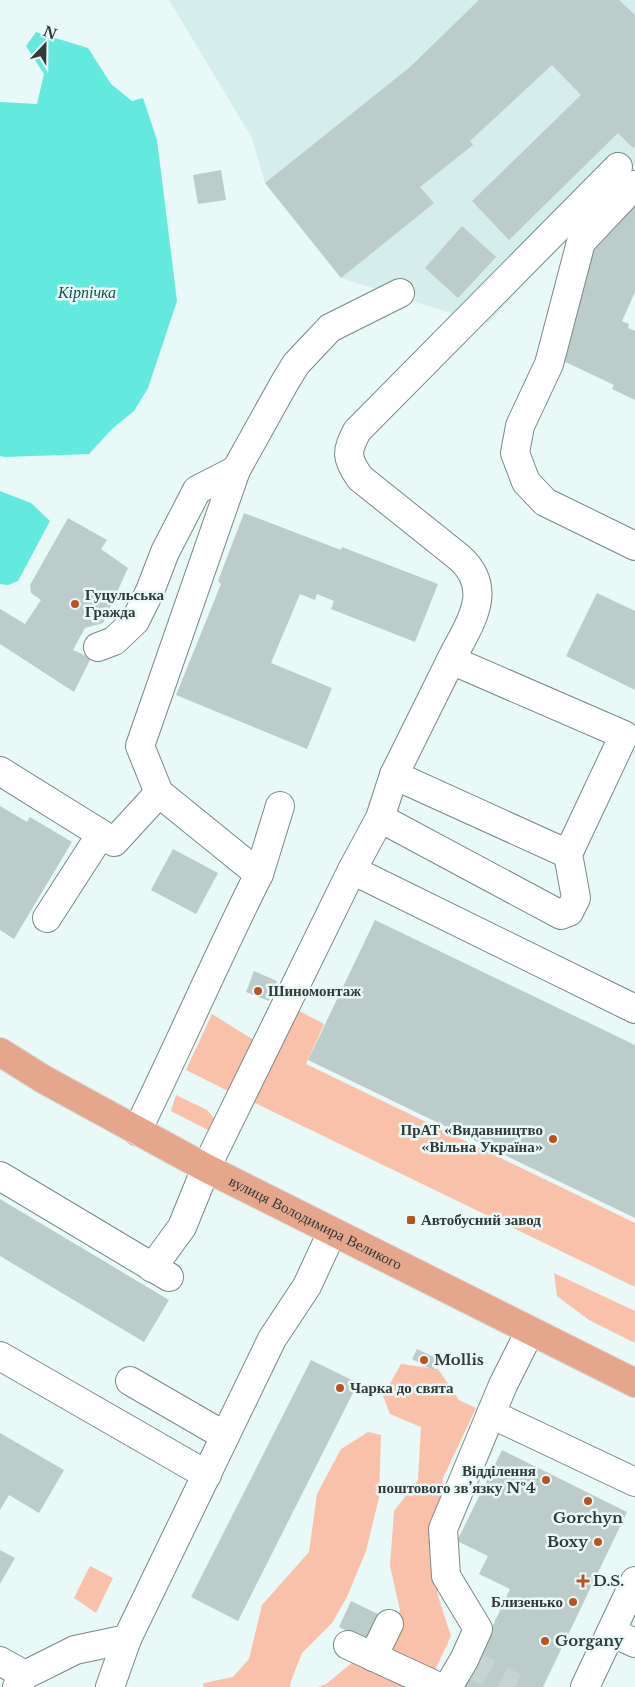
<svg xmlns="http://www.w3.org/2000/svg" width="635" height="1687" font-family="'Libre Baskerville',serif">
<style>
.built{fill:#d5eeeb}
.green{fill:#fac1aa}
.water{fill:#64e9df}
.building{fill:#bcccca}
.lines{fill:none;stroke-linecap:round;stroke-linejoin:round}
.minor-tunnel{stroke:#c5d3d1;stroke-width:28;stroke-dasharray:28 14;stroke-linecap:butt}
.minor-casing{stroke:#7a8887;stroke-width:30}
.major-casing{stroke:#d6d7d7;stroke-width:30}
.minor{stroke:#fff;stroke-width:28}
.major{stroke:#e5a68b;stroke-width:28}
.poi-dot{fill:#b85324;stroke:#e9f9f7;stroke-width:2}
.labels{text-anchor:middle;stroke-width:5;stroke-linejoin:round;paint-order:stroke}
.poi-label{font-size:15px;font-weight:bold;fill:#333938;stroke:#e9f9f7;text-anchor:start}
.street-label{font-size:15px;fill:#333938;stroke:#e9f9f7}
.water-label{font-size:16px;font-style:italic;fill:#15504c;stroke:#e9f9f7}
</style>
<rect width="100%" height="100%" fill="#e9f9f7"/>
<path class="built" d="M169 0H635V165L488 323 469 319 341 278 265 183 252 138Z"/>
<g class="green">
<path d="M290 1006 324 1024 306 1064 635 1223V1287L249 1100Z"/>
<path d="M212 1014 257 1042 232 1093 186 1070Z"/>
<path d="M176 1095 207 1110 214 1118 208 1130 171 1111Z"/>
<path d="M554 1273 635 1311V1343L589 1320 557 1296Z"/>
<path d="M401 1364 438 1369 459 1400 476 1408 443 1478 431 1557 438 1596 451 1636 427 1687H318L326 1684 358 1658 390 1645 400 1610 390 1566 394 1511 418 1480 421 1427 390 1414 383 1396Z"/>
<path d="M368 1432 381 1435 379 1498 366 1551 347 1597 332 1623 302 1653 291 1681 290 1687H203L204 1683 233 1677 249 1659 262 1605 309 1552 317 1494 341 1449Z"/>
<path d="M90 1566 113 1578 96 1613 74 1598Z"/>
</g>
<g class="water">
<path d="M36 32 88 48 111 84 132 101 143 98 157 140 177 301 148 388 134 411 112 429 89 454 5 457 0 456V102L37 104 44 74 26 46Z"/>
<path d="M0 491 31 503 50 521 18 581 8 585 0 584Z"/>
</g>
<g class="building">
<path d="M479 0H619L635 15V146L633 148 618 133 509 240 472 201 581 95 552 65 470 141 473 145 420 187 434 203 341 278 265 183 410 67Z"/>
<path d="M221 170 226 200 198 204 193 175Z"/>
<path d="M635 195V292L622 321 629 324 628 328 635 331V400L612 389 614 385 538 349 594 233Z"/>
<path d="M462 226 496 257 458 298 425 268Z"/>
<path d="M244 513 341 550 342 547 438 584 415 642 331 609 334 601 317 594 315 600 300 594 271 663 332 688 307 749 176 695 221 584 218 581Z"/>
<path d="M68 518 107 540 101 549 128 568 103 623 85 628 73 650 91 658 74 692 0 644V609L25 624 41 600 31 593 30 585Z"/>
<path d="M597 593 635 611V690L566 656Z"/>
<path d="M0 806 27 822 30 817 72 842 14 939 0 930Z"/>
<path d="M173 849 218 873 196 914 151 890Z"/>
<path d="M375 920 635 1045V1218L308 1060Z"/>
<path d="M254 971 277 981 269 1001 246 992Z"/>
<path d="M0 1199 169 1300 144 1342 0 1256Z"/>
<path d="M417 1349 438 1359 433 1370 412 1359Z"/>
<path d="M311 1360 358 1383 238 1621 191 1597Z"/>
<path d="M0 1433 64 1470 39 1513 9 1495 0 1510Z"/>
<path d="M502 1450 627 1512 543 1687H464L510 1589 479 1574 488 1556 457 1541Z"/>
<path d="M0 1550 15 1558 0 1584Z"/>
<path d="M351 1601 382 1616 370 1642 339 1627Z"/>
</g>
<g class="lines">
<path class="minor-tunnel" d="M464 1660 515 1687"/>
<defs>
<g id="minor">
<path d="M635 185 581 242 549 364 520 426 515 453 526 482 545 502 635 546"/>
<path d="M98 647 114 641 135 621 150 591 165 552 197 490 236 470"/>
<path d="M451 660C468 625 496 591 460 558L360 478C346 458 346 452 357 431L618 167"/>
<path d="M0 771 114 842 159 793"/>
<path d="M394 775 568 854"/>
<path d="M352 870 635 1009"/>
<path d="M259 874 280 806"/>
<path d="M47 918 101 834"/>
<path d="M137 1131C179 1046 216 959 259 874L159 793 140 746 236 470 285 382 296 364 330 328 400 293"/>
<path d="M0 1176 169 1277"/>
<path d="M152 1268 182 1227 206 1168 352 870 380 818 394 775 451 660 624 735 568 854 576 898 569 912 561 915 380 818"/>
<path d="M0 1356 207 1475"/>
<path d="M130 1381 225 1436"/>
<path d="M491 1414 635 1482"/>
<path d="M611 1632 635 1643"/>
<path d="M348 1645 439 1687"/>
<path d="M373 1657 389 1624"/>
<path d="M0 1661 25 1675"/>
<path d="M17 1687 25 1675 75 1650 127 1639 272 1339 307 1286 332 1232"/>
<path d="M110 1687 127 1639"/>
<path d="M448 1687 464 1660 478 1629 446 1576 443 1529 503 1385 530 1331"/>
<path d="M585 1687 635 1581"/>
</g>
<g id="major">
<path id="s1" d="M0 1052 43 1079 206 1168 635 1383"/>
</g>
</defs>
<use href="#minor" class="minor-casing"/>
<use href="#major" class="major-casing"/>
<use href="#minor" class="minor"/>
<use href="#major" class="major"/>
</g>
<g class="poi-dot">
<circle cx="75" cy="604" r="5"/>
<circle cx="258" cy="991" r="5"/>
<circle cx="553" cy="1139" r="5"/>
<rect x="406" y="1215" width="10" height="10" rx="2.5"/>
<circle cx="424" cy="1360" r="5"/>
<circle cx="340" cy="1388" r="5"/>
<circle cx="546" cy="1480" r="5"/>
<circle cx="588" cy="1501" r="5"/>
<circle cx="598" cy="1542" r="5"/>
<path d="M580.5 1573.5h5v5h5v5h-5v5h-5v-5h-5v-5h5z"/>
<circle cx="573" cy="1602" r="5"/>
<circle cx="545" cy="1641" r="5"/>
</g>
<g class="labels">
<g class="poi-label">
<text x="85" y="600">Гуцульська<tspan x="85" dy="17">Гражда</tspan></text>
<text x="268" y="996">Шиномонтаж</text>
<text x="543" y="1135" text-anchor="end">ПрАТ «Видавництво<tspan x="543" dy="17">«Вільна Україна»</tspan></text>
<text x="421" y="1225">Автобусний завод</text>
<text x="434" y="1365">Mollis</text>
<text x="350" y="1393">Чарка до свята</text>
<text x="536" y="1476" text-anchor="end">Відділення<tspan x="536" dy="17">поштового зв’язку №4</tspan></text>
<text x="588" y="1523" text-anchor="middle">Gorchyn</text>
<text x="588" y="1547" text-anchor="end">Boxy</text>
<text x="593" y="1586">D.S.</text>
<text x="563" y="1607" text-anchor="end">Близенько</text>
<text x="555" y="1646">Gorgany</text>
</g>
<g class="street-label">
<text dy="5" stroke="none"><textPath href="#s1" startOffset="359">вулиця Володимира Великого</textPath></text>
</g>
<g class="water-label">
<text x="87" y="298">Кірпічка</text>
</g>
</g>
<g transform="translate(45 45) rotate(22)" stroke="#e9f9f7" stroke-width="4" paint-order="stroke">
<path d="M0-4L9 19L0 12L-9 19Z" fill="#333938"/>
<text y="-8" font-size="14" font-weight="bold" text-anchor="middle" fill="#333938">N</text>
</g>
</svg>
